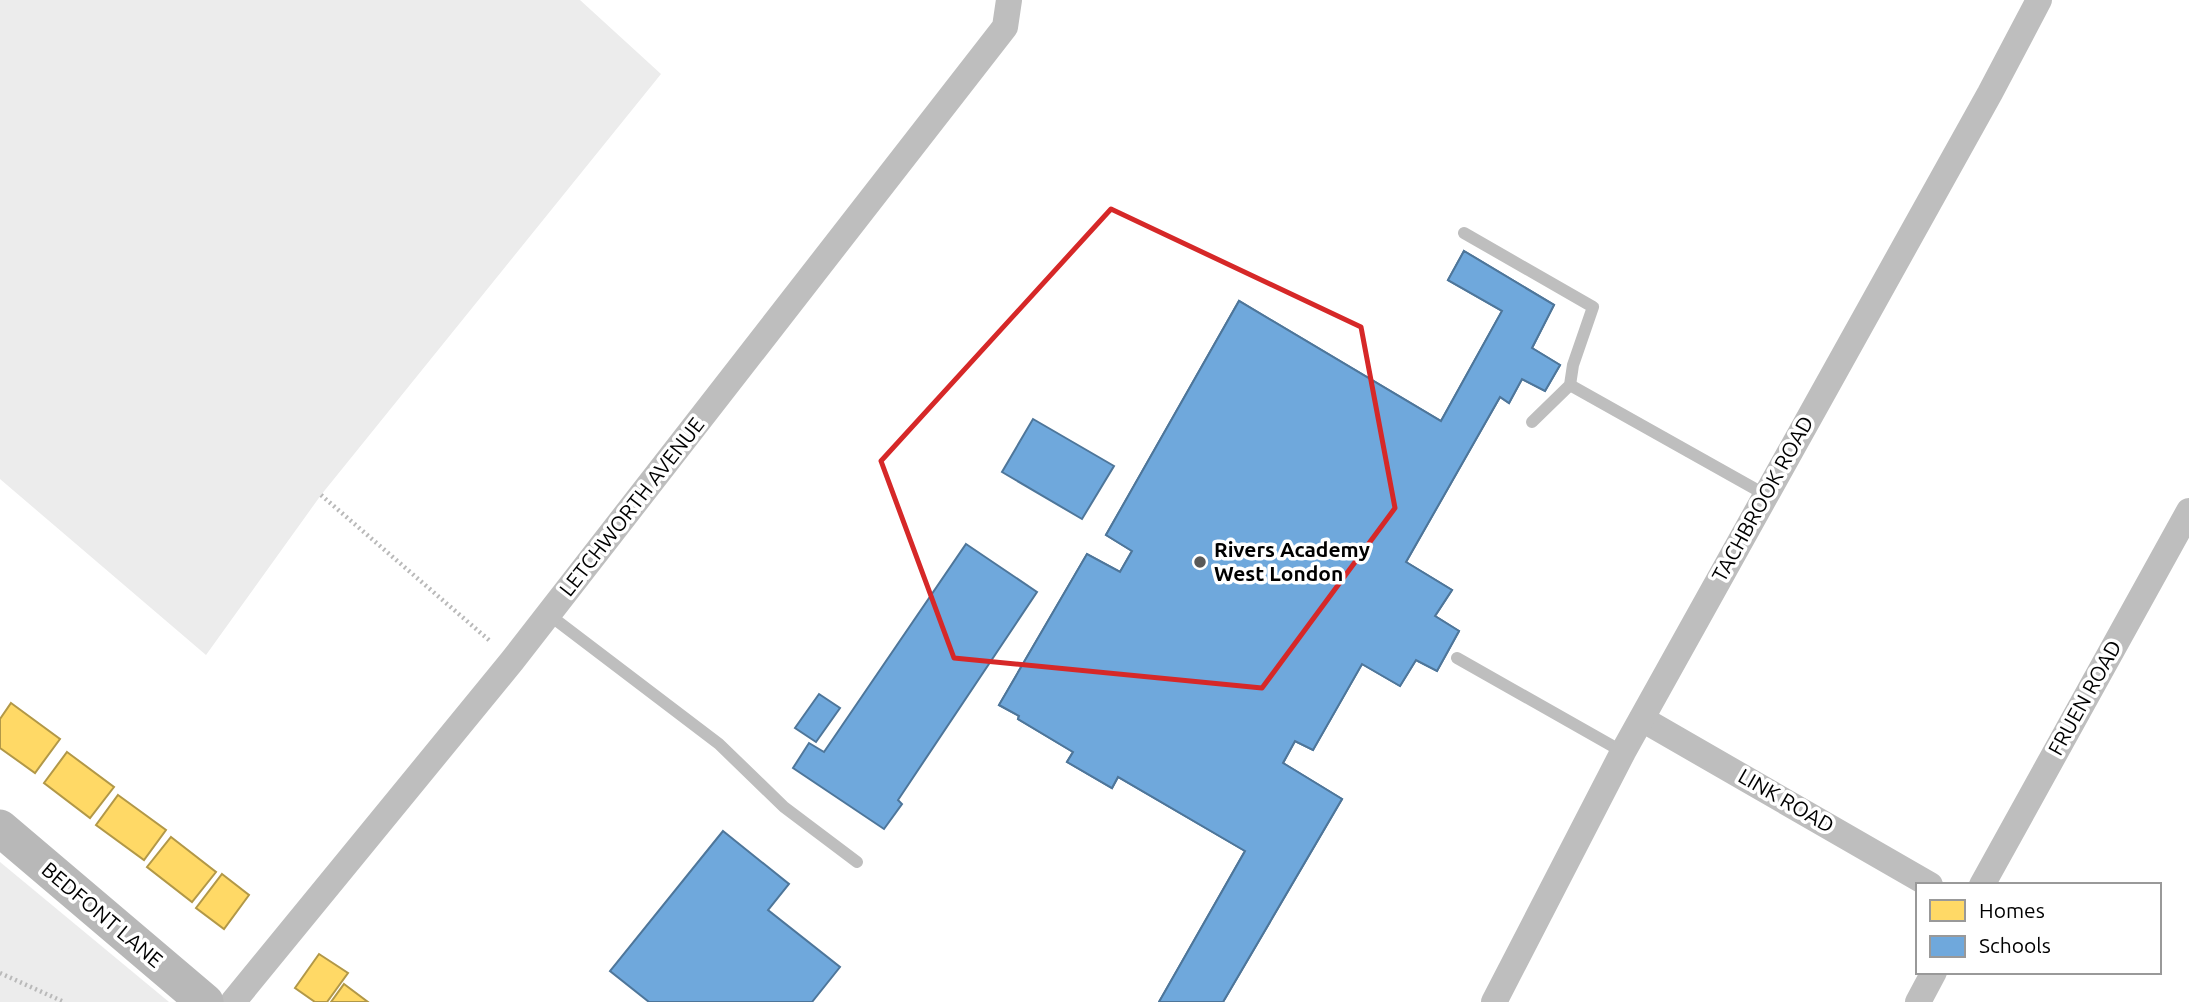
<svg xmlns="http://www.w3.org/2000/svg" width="2189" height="1002" font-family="Ubuntu,sans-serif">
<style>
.green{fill:#ececec}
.homes{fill:#ffd966;stroke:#b29847;stroke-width:2}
.schools{fill:#6fa8dc;stroke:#4e769a;stroke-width:2;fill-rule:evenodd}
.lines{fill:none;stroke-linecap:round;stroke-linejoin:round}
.path{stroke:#b9b9b9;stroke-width:4.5;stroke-dasharray:2 3.5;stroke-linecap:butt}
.service{stroke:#bebebe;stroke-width:12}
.minor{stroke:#bebebe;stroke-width:26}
.secondary{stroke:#b8b8b8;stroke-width:37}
.marked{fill:none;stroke:#d62828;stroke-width:5;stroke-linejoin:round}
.poi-dot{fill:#595959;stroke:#fff;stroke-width:2.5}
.labels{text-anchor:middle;stroke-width:7;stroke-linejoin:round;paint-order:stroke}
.street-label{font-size:21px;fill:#000;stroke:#fff}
.poi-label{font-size:21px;font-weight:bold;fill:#000;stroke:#fff;text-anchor:start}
</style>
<rect width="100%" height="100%" fill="#fff"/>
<g class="green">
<path d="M0 0H580L661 74 321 495 206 655 0 479Z"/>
<path d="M0 862 169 1002H0Z"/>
</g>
<g class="homes">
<path d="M11 703 60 739 35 773 0 748V719Z"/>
<path d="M67 752 114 787 90 818 44 783Z"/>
<path d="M118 795 166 830 144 860 96 825Z"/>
<path d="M171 837 216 872 192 902 147 867Z"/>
<path d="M222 874 249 895 224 929 196 908Z"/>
<path d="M319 954 348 973 327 1002H315L295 988Z"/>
<path d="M344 984 368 1002H331Z"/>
</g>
<g class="schools">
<path d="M1464 251 1554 305 1532 348 1560 365 1545 391 1522 379 1509 403 1500 397 1406 562 1452 590 1435 616 1459 631 1437 671 1416 660 1400 686 1362 664 1313 750 1295 741 1283 763 1342 799 1223 1002H1159L1245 851 1118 777 1112 788 1067 762 1073 752 1018 719 1019 716 999 705 1087 554 1120 572 1132 551 1106 535 1239 301 1441 421 1502 311 1448 280ZM1255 407 1311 439 1305 449 1341 470 1345 463 1396 493 1349 574 1206 492ZM1167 600 1251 649 1223 696 1233 703 1226 715 1131 659 1136 649 1141 653 1163 614 1160 612Z"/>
<path d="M1464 251 1554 305 1532 348 1560 365 1545 391 1522 379 1509 403 1500 397 1406 562 1452 590 1435 616 1459 631 1437 671 1416 660 1400 686 1362 664 1313 750 1295 741 1283 763 1342 799 1223 1002H1159L1245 851 1118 777 1112 788 1067 762 1073 752 1018 719 1019 716 999 705 1087 554 1120 572 1132 551 1106 535 1239 301 1441 421 1502 311 1448 280Z"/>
<path d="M1033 419 1114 466 1082 519 1002 472Z"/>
<path d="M966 544 1037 592 898 800 902 804 884 829 793 768 809 743 824 752Z"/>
<path d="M819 694 840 708 816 742 795 728Z"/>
<path d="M723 831 789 884 768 910 840 967 812 1002H649L610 971Z"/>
</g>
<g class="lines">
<g class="path">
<path d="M321 495 490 641"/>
<path d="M0 973 64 1002"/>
</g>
<g class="service">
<path d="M1464 233 1593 307 1573 365 1570 385 1532 422"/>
<path d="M1570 385 1766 495"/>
<path d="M548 614 719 744 784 807 857 862"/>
<path d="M1457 658 1623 752"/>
</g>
<g class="minor">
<path d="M1642 719 1930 885"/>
<path d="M1982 885 2189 511"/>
<path d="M233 1002 512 661 1005 27 1009 0"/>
<path d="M1494 1002 1623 752 1990 93 2039 0"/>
<path d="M1918 1002 1934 972"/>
</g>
<path class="secondary" d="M0 828 205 1002"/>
</g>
<path class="marked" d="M1111 209 1361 327 1395 508 1262 688 954 658 881 461Z"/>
<circle class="poi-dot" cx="1200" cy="562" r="7"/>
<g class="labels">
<g class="street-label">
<text transform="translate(1763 499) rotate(-61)" y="7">TACHBROOK ROAD</text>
<text transform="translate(632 507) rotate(-52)" y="7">LETCHWORTH AVENUE</text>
<text transform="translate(2085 698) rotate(-61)" y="7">FRUEN ROAD</text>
<text transform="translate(1786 801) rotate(30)" y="7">LINK ROAD</text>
<text transform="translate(102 915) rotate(40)" y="7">BEDFONT LANE</text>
</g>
<g class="poi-label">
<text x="1214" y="557">Rivers Academy<tspan x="1214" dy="24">West London</tspan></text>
</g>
</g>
<rect x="1916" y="883" width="245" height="91" fill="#ffffff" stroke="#999999" stroke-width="2"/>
<rect x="1930" y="900" width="35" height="21" fill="#ffd966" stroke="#999999" stroke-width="2"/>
<text x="1979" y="918" font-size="21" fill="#000000">Homes</text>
<rect x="1930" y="936" width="35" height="21" fill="#6fa8dc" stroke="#999999" stroke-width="2"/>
<text x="1979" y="953" font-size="21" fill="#000000">Schools</text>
</svg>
